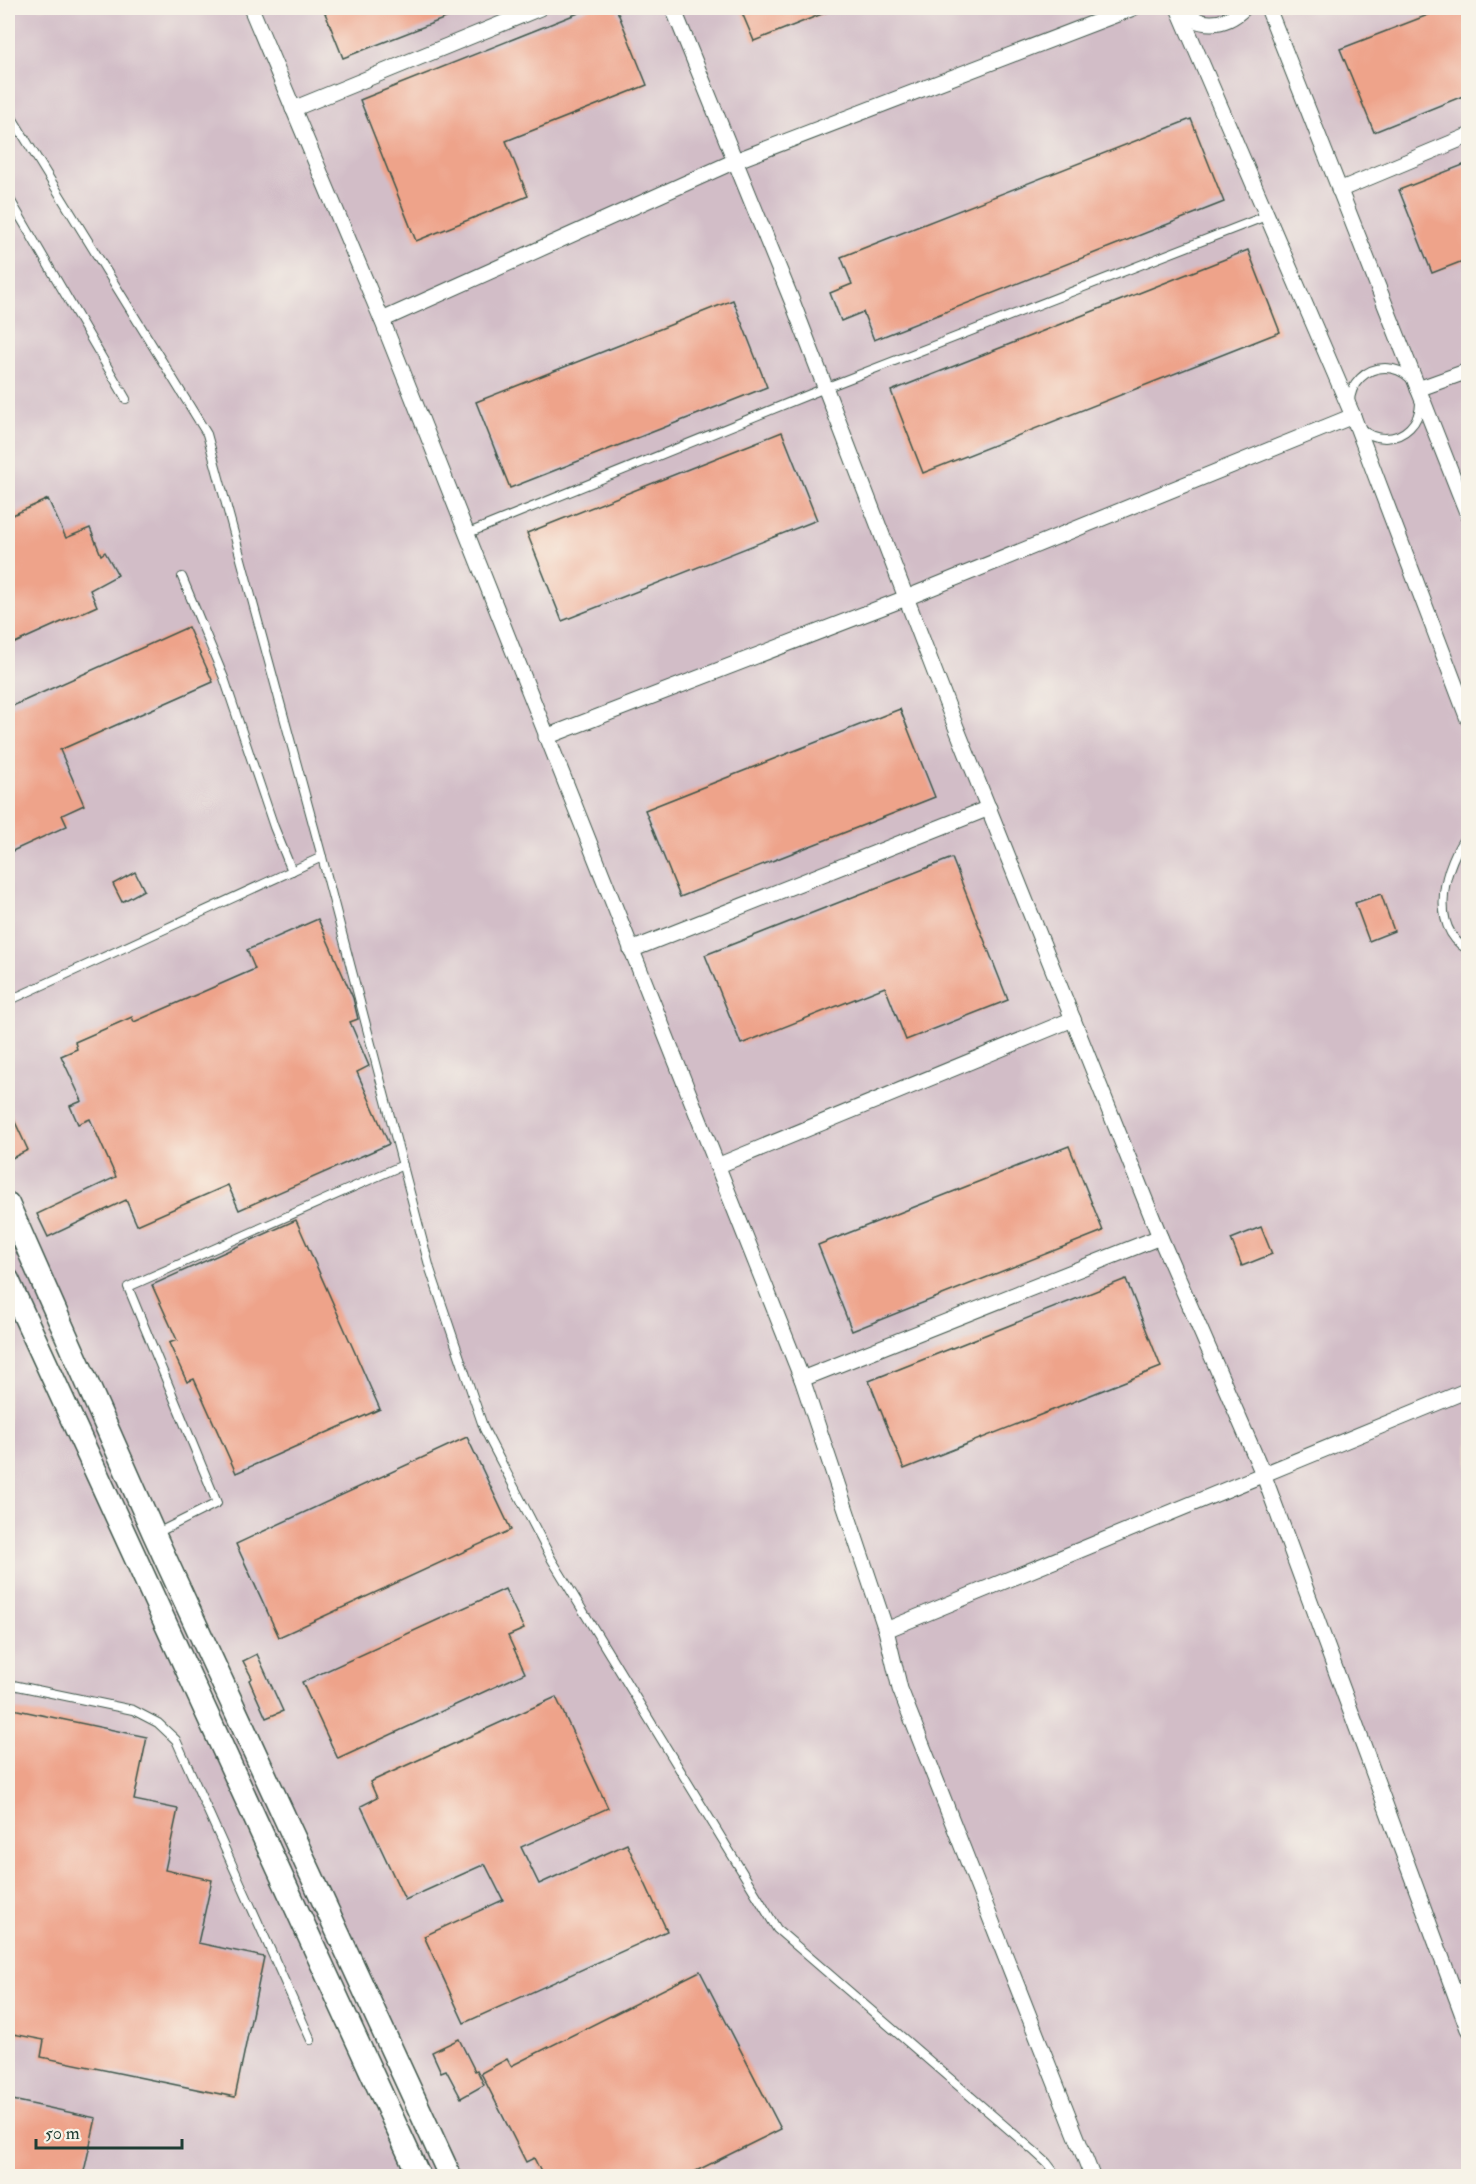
<svg xmlns="http://www.w3.org/2000/svg" width="1476" height="2184" font-family="'IM FELL Double Pica',serif">
<style>
.industrial{fill:#d2bdc7}
.building{fill:#eea38a}
.lines{fill:none;stroke-linecap:round;stroke-linejoin:round}
.lane-casing{stroke:#3e564a;stroke-width:10}
.street-casing{stroke:#3e564a;stroke-width:17}
.secondary-casing{stroke:#3e564a;stroke-width:25}
.lane{stroke:#fff;stroke-width:8}
.street{stroke:#fff;stroke-width:15}
.secondary{stroke:#fff;stroke-width:22}
</style>
<rect width="100%" height="100%" fill="#f7f3e8"/>
<filter id="ink" filterUnits="userSpaceOnUse"><feTurbulence type="fractalNoise" baseFrequency=".0167" numOctaves="2"/><feDisplacementMap in="SourceGraphic" scale="12" xChannelSelector="R" yChannelSelector="G"/><feConvolveMatrix kernelMatrix="1 2 1 2 8 2 1 2 1" color-interpolation-filters="sRGB"/></filter>
<filter id="wash" filterUnits="userSpaceOnUse"><feTurbulence type="fractalNoise" baseFrequency=".008" numOctaves="4" result="noise"/><feDisplacementMap in="SourceGraphic" scale="24" xChannelSelector="R" yChannelSelector="G"/><feGaussianBlur stdDeviation="1.35" result="paint"/><feColorMatrix in="noise" values="0 0 0 0 0 0 0 0 0 0 0 0 0 0 0 0 0 1.4 0 .05"/><feComposite in="paint" operator="in"/></filter>
<g filter="url(#wash)">
<rect width="100%" height="100%" fill="#f1e1c6"/>
<rect class="industrial" x="8" y="8" width="1460" height="2168"/>
<g id="blocks">
<g class="building">
<path d="M323 8H469V9L343 58Z"/>
<path d="M591 8H616L647 85 506 141 528 196 416 241 360 100Z"/>
<path d="M740 8H837L754 41Z"/>
<path d="M1446 8H1468V94L1374 132 1340 49Z"/>
<path d="M1191 119 1224 202 874 340 863 312 841 321 830 293 852 284 841 257Z"/>
<path d="M1468 163V259L1432 273 1399 190Z"/>
<path d="M1248 250 1280 332 923 473 891 391Z"/>
<path d="M733 300 767 387 510 488 476 402Z"/>
<path d="M782 432 817 520 562 621 527 533Z"/>
<path d="M48 499 66 538 90 528 101 555 105 552 118 575 90 590 97 606 8 646V517Z"/>
<path d="M188 627 213 682 60 750 84 805 62 815 67 826 8 853V708Z"/>
<path d="M900 709 935 797 680 897 645 810Z"/>
<path d="M952 858 1008 1000 906 1040 885 987 741 1044 705 955Z"/>
<path d="M135 872 144 890 122 902 113 884Z"/>
<path d="M1381 894 1394 931 1369 941 1355 903Z"/>
<path d="M318 919 353 998 358 1019 350 1022 369 1066 357 1072 389 1144 239 1210 228 1185 137 1225 126 1200 48 1237 37 1214 116 1177 90 1119 78 1124 70 1106 82 1101 61 1056 77 1049 75 1042 132 1017 134 1022 255 969 247 950Z"/>
<path d="M8 1107 28 1150 8 1160Z"/>
<path d="M1069 1146 1103 1231 852 1331 818 1245Z"/>
<path d="M296 1220 380 1409 236 1473 194 1379 187 1382 169 1343 177 1340 152 1285Z"/>
<path d="M1261 1227 1272 1254 1242 1266 1231 1239Z"/>
<path d="M1126 1279 1161 1367 904 1469 869 1381Z"/>
<path d="M467 1437 511 1530 279 1637 236 1544Z"/>
<path d="M505 1589 524 1629 508 1636 525 1673 338 1759 302 1682Z"/>
<path d="M257 1654 283 1711 266 1718 249 1680 252 1678 243 1661Z"/>
<path d="M556 1697 608 1808 521 1847 539 1884 627 1844 667 1931 464 2023 424 1936 503 1900 485 1864 405 1900 361 1806 377 1798 370 1782Z"/>
<path d="M8 1708 147 1737 134 1800 178 1809 165 1870 212 1880 198 1943 264 1957 235 2097 41 2057 44 2040 8 2033Z"/>
<path d="M700 1971 781 2129 686 2176H543L534 2158 526 2162 481 2073 507 2059 511 2066Z"/>
<path d="M459 2039 475 2071 477 2070 484 2085 461 2098 446 2070 441 2072 432 2052Z"/>
<path d="M8 2099 96 2118 83 2176H8Z"/>
</g>
</g>
</g>
<g filter="url(#ink)">
<use href="#blocks" fill-opacity="0" stroke="#3e564a" stroke-width="1.5"/>
<g class="lines">
<defs>
<g id="lane">
<path d="M8 111 207 434 322 857 430 1269 484 1429 552 1560 777 1929 1035 2152 1047 2163 1057 2176"/>
<path d="M8 196 126 399"/>
<circle cx="1385" cy="403" r="35"/>
<path d="M466 534 825 388 1266 216"/>
<path d="M182 577 224 678 274 827 292 871"/>
<path d="M1468 833C1445 863 1427 926 1468 950"/>
<path d="M8 1001 322 857"/>
<path d="M155 1534 217 1503 128 1287 403 1165"/>
<path d="M8 1684 133 1710 158 1723 176 1740 311 2040"/>
</g>
<g id="street">
<path d="M251 8 382 320 802 1379 886 1630 900 1689 1092 2176"/>
<path d="M673 8 792 301 952 717 1160 1237 1264 1476 1468 2029"/>
<path d="M1178 8 1353 416 1468 719"/>
<path d="M1180 8C1198 29 1225 27 1244 8"/>
<path d="M1268 8 1468 515"/>
<path d="M293 109 540 8"/>
<path d="M1339 190 1468 136"/>
<path d="M382 320 735 161 1133 8"/>
<path d="M1418 389 1468 371"/>
<path d="M546 737 906 598 1353 416"/>
<path d="M631 950 989 808"/>
<path d="M717 1166 1073 1019"/>
<path d="M802 1379 1160 1237"/>
<path d="M886 1630 1468 1390"/>
</g>
<g id="secondary">
<path d="M8 1204 154 1534 450 2176"/>
<path d="M8 1280 419 2176"/>
</g>
</defs>
<use href="#lane" class="lane-casing"/>
<use href="#street" class="street-casing"/>
<use href="#secondary" class="secondary-casing"/>
<use href="#lane" class="lane"/>
<use href="#street" class="street"/>
<use href="#secondary" class="secondary"/>
</g>
</g>
<rect width="1476" height="2184" fill="none" stroke="#f7f3e8" stroke-width="30"/>
<path d="M36 2139v9h146v-9" fill="none" stroke="#1f3d34" stroke-width="3"/>
<text x="45" y="2139" font-size="18" fill="#1f3d34" stroke="#f7f3e8" stroke-width="4.5" paint-order="stroke">50 m</text>
</svg>
